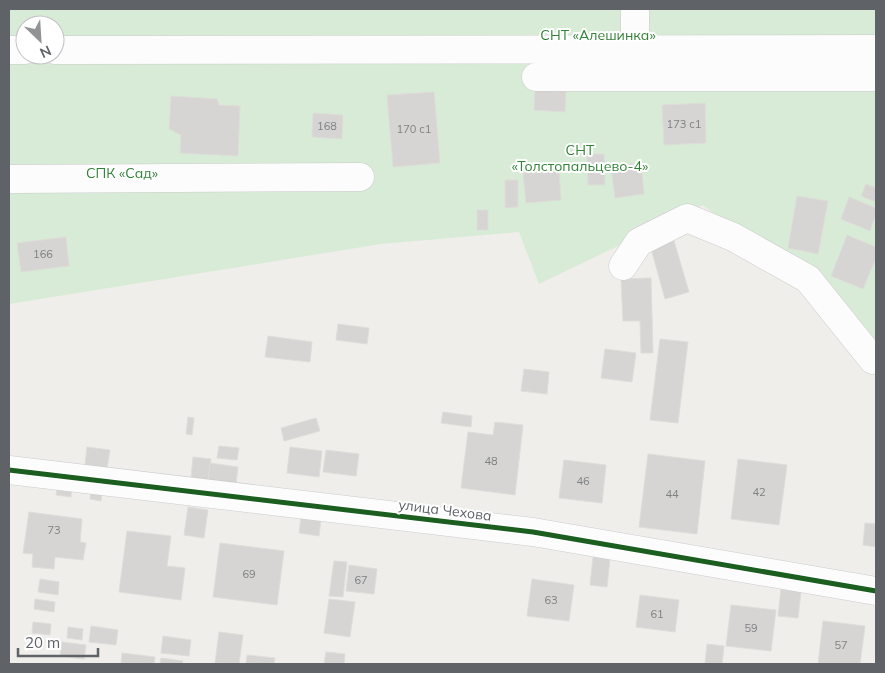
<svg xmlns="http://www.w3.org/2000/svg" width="885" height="673" font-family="Mulish,sans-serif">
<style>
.garden{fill:#d8ebd6;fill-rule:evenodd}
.building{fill:#d6d5d3;stroke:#deddd9}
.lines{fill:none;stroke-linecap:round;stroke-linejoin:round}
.minor-casing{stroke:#cbcccc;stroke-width:29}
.minor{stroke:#fdfcfc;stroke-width:28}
.cycleway-casing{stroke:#fff;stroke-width:8}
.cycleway{stroke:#1b5e20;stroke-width:5}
.labels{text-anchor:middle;stroke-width:4;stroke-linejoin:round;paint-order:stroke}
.number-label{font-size:11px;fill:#7e8184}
.park-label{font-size:14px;fill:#348238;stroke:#fff}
.street-label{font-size:14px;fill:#5f6368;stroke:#fff}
</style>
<rect width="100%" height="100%" fill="#efeeea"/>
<path class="garden" d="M9 9H876V343L703 205 539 284 519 232 381 244 9 304ZM25 25H55V55H25Z"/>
<g class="building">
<path d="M535 90 566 91 565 112 534 110Z"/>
<path d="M434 92 440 163 393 167 387 95Z"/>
<path d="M171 96 217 99 219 105 240 106 238 156 180 153 181 135 169 129Z"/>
<path d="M705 103 706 143 664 145 662 105Z"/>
<path d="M313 113 343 115 342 139 312 137Z"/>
<path d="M587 154H604L605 185H588Z"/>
<path d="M641 163 644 194 615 198 611 167Z"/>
<path d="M559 170 561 200 526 203 523 173Z"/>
<path d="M505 180H518V207L505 208Z"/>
<path d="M866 184 876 188V202L861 196Z"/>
<path d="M797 196 828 201 818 254 788 248Z"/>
<path d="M849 197 876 208V214L870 231 841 219Z"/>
<rect x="477" y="210" width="11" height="20"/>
<path d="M672 234 689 292 665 299 649 241Z"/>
<path d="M847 235 876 247V258L863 289 831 276Z"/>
<path d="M66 237 69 266 21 272 17 243Z"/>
<path d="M651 278 653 353H641L640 321H623L621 279Z"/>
<path d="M338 324 369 328 367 344 336 340Z"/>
<path d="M268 336 312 342 310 362 265 357Z"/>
<path d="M660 339 688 342 678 423 650 420Z"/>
<path d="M605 349 636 353 632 382 601 378Z"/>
<path d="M524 369 549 372 547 394 521 391Z"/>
<path d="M443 412 472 416 471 427 441 423Z"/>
<path d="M188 417 194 418 192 435 186 434Z"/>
<path d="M316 418 320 431 284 441 281 428Z"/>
<path d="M495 422 523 425 515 495 461 488 468 432 493 435Z"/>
<path d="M219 446 239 448 237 460 217 458Z"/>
<path d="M87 447 110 450 107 468 85 465Z"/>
<path d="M290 447 322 451 319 477 287 473Z"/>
<path d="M326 450 359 454 356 476 323 472Z"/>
<path d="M648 454 705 461 697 534 639 527Z"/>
<path d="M193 457 211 459 208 481 191 478Z"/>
<path d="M738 459 787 465 779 525 731 519Z"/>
<path d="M564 460 606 465 602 503 559 498Z"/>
<path d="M210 463 238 467 236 484 208 481Z"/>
<path d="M58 484 72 486 71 497 56 495Z"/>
<path d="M91 490 102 491 101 501 90 499Z"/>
<path d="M188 507 208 510 204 538 184 535Z"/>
<path d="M29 512 82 519 80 542 86 543 83 560 55 557 54 569 32 567 33 554 23 553Z"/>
<path d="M301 517 321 519 319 536 299 533Z"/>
<path d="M865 523 876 524V547L863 545Z"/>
<path d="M127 531 171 536 167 566 185 568 181 600 119 592Z"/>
<path d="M220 543 284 551 277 605 213 597Z"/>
<path d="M593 557 610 559 607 587 590 585Z"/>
<path d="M334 561 347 562 343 597 329 596Z"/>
<path d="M349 565 377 569 374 594 346 591Z"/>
<path d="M40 579 59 582 58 595 38 592Z"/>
<path d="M532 579 574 585 569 621 527 616Z"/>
<path d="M781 589 801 592 798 618 778 616Z"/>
<path d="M640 595 679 600 675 632 636 627Z"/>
<path d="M35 599 55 602 54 612 34 609Z"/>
<path d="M329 599 355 602 350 637 324 633Z"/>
<path d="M731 605 776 610 771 651 726 646Z"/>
<path d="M823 621 865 626 860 664H818Z"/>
<path d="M33 622 51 624 50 635 32 633Z"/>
<path d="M91 626 118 630 116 645 89 642Z"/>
<path d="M68 627 83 629 82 640 67 638Z"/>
<path d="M219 632 243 635 239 664 215 663Z"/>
<path d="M163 636 191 640 189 656 161 653Z"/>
<path d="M62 642 86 645 84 659 60 656Z"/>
<path d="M707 644 724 646 722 664H705Z"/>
<path d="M326 652 345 654 344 664H324Z"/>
<path d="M122 653 155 657 154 664H121Z"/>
<path d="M247 655 275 658 274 664H246Z"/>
<path d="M161 658 183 661 182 664H160Z"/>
</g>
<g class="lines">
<defs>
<g id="minor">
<path d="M635 9V49"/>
<path d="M9 50H25"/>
<path d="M55 50 876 49"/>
<path d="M536 77H876"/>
<path d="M9 179 360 177"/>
<path d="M623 266 639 242 687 218 733 237 808 279 873 360"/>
<path d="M9 470 533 532 876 591"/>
</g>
</defs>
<use href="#minor" class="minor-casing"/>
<use href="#minor" class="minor"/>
<defs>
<path id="cycleway" d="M9 470 533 532 876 591"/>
</defs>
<use href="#cycleway" class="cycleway-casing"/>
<use href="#cycleway" class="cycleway"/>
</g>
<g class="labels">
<g class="number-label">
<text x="684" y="128">173 с1</text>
<text x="327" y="130">168</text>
<text x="414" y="133">170 с1</text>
<text x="43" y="258">166</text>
<text x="491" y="465">48</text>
<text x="583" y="485">46</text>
<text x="759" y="496">42</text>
<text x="672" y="498">44</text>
<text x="54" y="534">73</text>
<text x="249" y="578">69</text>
<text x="361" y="584">67</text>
<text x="551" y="604">63</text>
<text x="657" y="618">61</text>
<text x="751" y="632">59</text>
<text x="841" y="649">57</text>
</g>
<g class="park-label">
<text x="598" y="40">СНТ «Алешинка»</text>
<text x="580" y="155">СНТ<tspan x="580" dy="16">«Толстопальцево-4»</tspan></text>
<text x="122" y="178">СПК «Сад»</text>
</g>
<g class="street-label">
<text transform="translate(445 510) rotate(7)" y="5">улица Чехова</text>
</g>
</g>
<rect width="885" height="673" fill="none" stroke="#5f6368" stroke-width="20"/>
<g transform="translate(40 40) rotate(155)"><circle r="24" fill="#ffffff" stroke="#bfc1c3"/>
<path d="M0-4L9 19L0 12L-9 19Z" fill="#919496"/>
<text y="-8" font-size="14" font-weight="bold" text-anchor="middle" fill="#5f6368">N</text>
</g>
<path d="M18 648v8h80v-8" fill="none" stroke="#5f6368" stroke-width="2.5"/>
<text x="25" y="648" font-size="15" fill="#5f6368" stroke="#ffffff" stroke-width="4" paint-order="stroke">20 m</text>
</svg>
